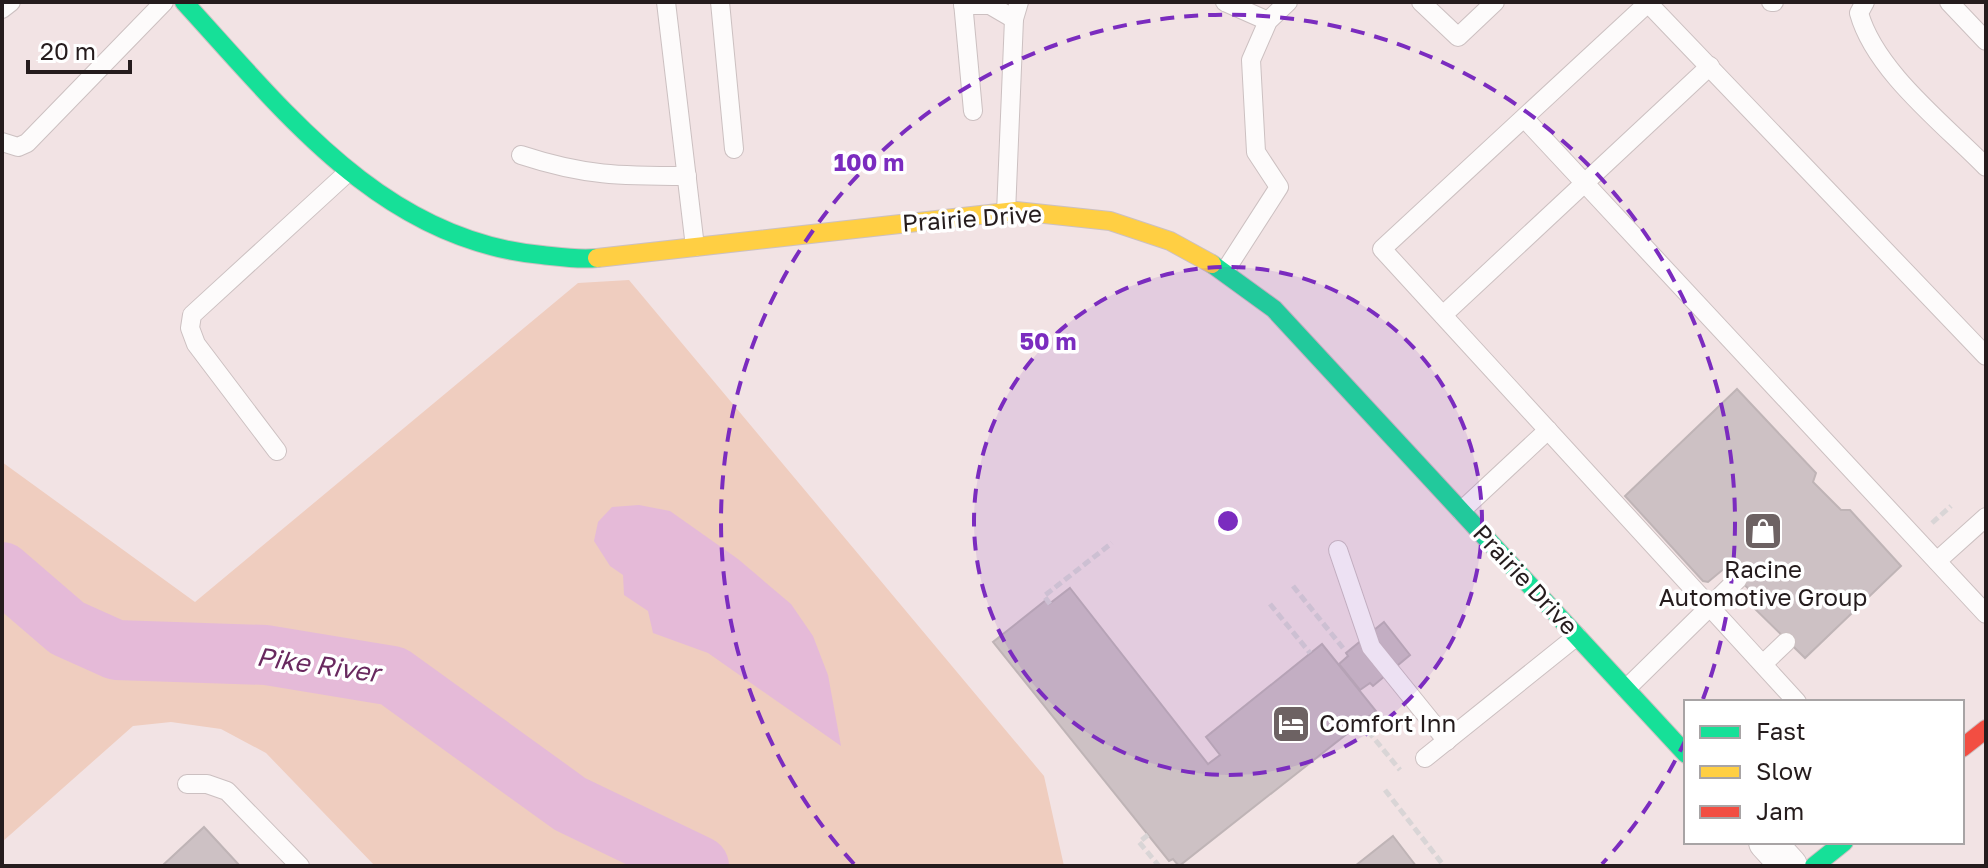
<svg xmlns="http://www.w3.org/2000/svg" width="1988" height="868" font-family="'Golos Text',sans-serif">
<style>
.green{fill:#efcdbf}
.water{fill:#e5bad8}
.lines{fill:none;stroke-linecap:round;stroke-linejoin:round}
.river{stroke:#e5bad8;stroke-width:60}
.building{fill:#cdc1c4;stroke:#bfb4b6;stroke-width:2}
.lane-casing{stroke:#ccc0c1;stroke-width:20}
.street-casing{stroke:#ccc0c1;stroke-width:38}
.fast-casing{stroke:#ccc0c1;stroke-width:20}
.slow-casing{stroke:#ccc0c1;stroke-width:20}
.jam-casing{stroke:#ccc0c1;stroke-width:20}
.path{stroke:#d9d5d6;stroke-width:5;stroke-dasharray:8 4;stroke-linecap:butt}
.lane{stroke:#fdfbfb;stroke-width:18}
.street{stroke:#fdfbfb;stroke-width:36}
.fast{stroke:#16e098;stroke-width:18}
.slow{stroke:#ffcf43;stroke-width:18}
.jam{stroke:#f24e42;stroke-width:18}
.ring{fill:none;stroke:#7b2cbf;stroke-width:4;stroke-dasharray:14 10}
.labels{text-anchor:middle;stroke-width:7;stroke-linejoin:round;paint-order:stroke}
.street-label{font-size:24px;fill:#251c1d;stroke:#fff}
.poi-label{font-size:24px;fill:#251c1d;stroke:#fff}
.water-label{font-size:26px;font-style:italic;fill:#69295f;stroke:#fff}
.centre{fill:#7b2cbf;stroke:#fff;stroke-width:4}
.ring-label{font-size:24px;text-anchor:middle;font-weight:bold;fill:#7b2cbf;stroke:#fff;stroke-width:7;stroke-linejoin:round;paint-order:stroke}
</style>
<rect width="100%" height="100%" fill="#f2e3e4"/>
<path class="green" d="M629 280 1044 776 1064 866H375L266 753 221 729 171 722 133 726 2 842V462L195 602 578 283Z"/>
<path class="water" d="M639 505 670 511 738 559 791 604 813 636 828 675 841 746 708 653 653 633 648 611 624 595 623 575 610 566 594 541 598 522 612 507Z"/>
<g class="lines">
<path class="river" d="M2 572 67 628 116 650 266 655 393 676 570 804 699 866"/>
</g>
<g class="building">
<path d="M1737 389 1816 473 1813 482 1841 510H1850L1901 566 1805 658 1751 605 1754 594 1726 567 1708 582 1703 581 1625 496Z"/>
<path d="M1070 588 1208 764 1220 755 1206 737 1322 644 1376 711 1179 866 1173 859 1169 861 993 642 1046 600 1049 604Z"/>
<path d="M1384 622 1410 655 1373 686 1370 683 1360 690 1339 664 1348 656 1346 653Z"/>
<path d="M204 827 240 866H162Z"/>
<path d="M1393 836 1416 866H1355Z"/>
</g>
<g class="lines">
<defs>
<g id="lane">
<path d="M666 2 695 247"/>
<path d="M720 2 734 149"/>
<path d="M963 2 973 111"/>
<path d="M1225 2 1268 21"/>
<path d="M1421 2 1458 37 1495 2"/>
<path d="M1771 2H1774"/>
<path d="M1865 2 1859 13C1875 71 1944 124 1986 167"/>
<path d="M1949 2 1986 41"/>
<path d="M963 5H990L1014 19"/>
<path d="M2 9 11 2"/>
<path d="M1525 119 1986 614"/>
<path d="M2 142 18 147 27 143 164 2"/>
<path d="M521 155C585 176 620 176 687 176"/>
<path d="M1006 213 1014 19 1019 2"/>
<path d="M1225 271 1279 187 1256 152 1251 60 1268 21 1288 2"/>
<path d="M1443 315 1710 66"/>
<path d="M277 451 196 344 190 328 192 315 347 173"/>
<path d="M1461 511 1548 430"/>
<path d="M1338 550 1371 647 1447 741"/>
<path d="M1937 561 1986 517"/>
<path d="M1763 664 1786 642"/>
<path d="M1626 689 1738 579"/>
<path d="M1797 702 1382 249 1648 3 1986 356"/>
<path d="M1425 758 1577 636"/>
<path d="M187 784H207L227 791 300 866"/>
</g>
<path id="street" d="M1767 842 1789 866"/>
<g id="fast">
<path d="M184 2C284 111 383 241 542 255 560 257 578 260 597 258"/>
<path d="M1212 264 1274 309 1686 754"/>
<path d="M1814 866 1844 842"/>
</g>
<path id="slow" d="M597 258 1016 211 1110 221 1170 241 1212 264"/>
<path id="jam" d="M1962 748 1986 729"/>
</defs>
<use href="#lane" class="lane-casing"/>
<use href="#street" class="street-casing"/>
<use href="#fast" class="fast-casing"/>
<use href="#slow" class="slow-casing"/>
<use href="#jam" class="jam-casing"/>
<g class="path">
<path d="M1932 523 1951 506"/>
<path d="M1293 586 1343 648"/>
<path d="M1050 604 1044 596 1112 543"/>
<path d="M1270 604 1310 653"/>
<path d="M1368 731 1400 770"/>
<path d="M1385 790 1444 866"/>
<path d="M1148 835 1139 842 1159 866"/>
</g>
<use href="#lane" class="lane"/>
<use href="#street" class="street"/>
<use href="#fast" class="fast"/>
<use href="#slow" class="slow"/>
<use href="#jam" class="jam"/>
</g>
<circle cx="1228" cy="521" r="254" fill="#7b2cbf" fill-opacity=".12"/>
<g class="ring">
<circle cx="1228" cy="521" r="254"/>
<path d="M1686 739A507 507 0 0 1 1602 864M854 864A507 507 0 1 1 1703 699"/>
</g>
<defs>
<symbol id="shop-square" viewBox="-11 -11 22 22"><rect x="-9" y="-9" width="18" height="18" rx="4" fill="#6d6263" stroke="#fff"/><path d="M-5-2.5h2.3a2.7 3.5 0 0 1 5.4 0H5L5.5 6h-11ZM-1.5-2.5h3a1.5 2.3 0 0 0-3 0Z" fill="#fff"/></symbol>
<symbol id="hotel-square" viewBox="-11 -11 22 22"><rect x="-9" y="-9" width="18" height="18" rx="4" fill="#6d6263" stroke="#fff"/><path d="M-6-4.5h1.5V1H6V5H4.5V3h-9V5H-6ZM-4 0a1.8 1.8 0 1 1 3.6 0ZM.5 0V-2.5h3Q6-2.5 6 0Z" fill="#fff"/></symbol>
</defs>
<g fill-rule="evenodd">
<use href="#shop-square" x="1741" y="509" width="44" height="44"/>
<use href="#hotel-square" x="1269" y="702" width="44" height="44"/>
</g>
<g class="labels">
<g class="street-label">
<text transform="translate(972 219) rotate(-4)" y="8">Prairie Drive</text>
<text transform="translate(1525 580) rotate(47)" y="8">Prairie Drive</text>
</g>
<g class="poi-label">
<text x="1763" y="578">Racine<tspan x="1763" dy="28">Automotive Group</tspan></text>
<text x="1319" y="732" text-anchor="start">Comfort Inn</text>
</g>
<g class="water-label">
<text transform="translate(318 665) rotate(8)" y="9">Pike River</text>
</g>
</g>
<circle cx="1228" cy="521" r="12" class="centre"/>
<g class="ring-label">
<text x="869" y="171">100 m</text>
<text x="1048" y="350">50 m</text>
</g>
<rect width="1988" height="868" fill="none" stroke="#251c1d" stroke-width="8"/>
<rect x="1684" y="700" width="280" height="144" fill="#ffffff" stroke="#a8a4a5" stroke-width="2"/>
<rect x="1700" y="726" width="40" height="12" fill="#16e098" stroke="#a8a4a5" stroke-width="2"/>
<text x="1756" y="740" font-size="24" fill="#251c1d">Fast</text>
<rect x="1700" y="766" width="40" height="12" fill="#ffcf43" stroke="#a8a4a5" stroke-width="2"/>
<text x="1756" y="780" font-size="24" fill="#251c1d">Slow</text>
<rect x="1700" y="806" width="40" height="12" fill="#f24e42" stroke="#a8a4a5" stroke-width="2"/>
<text x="1756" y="820" font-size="24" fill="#251c1d">Jam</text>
<path d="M28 60v12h102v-12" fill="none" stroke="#251c1d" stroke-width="4"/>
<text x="40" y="60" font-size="24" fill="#251c1d" stroke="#ffffff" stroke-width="6" paint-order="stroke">20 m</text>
</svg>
